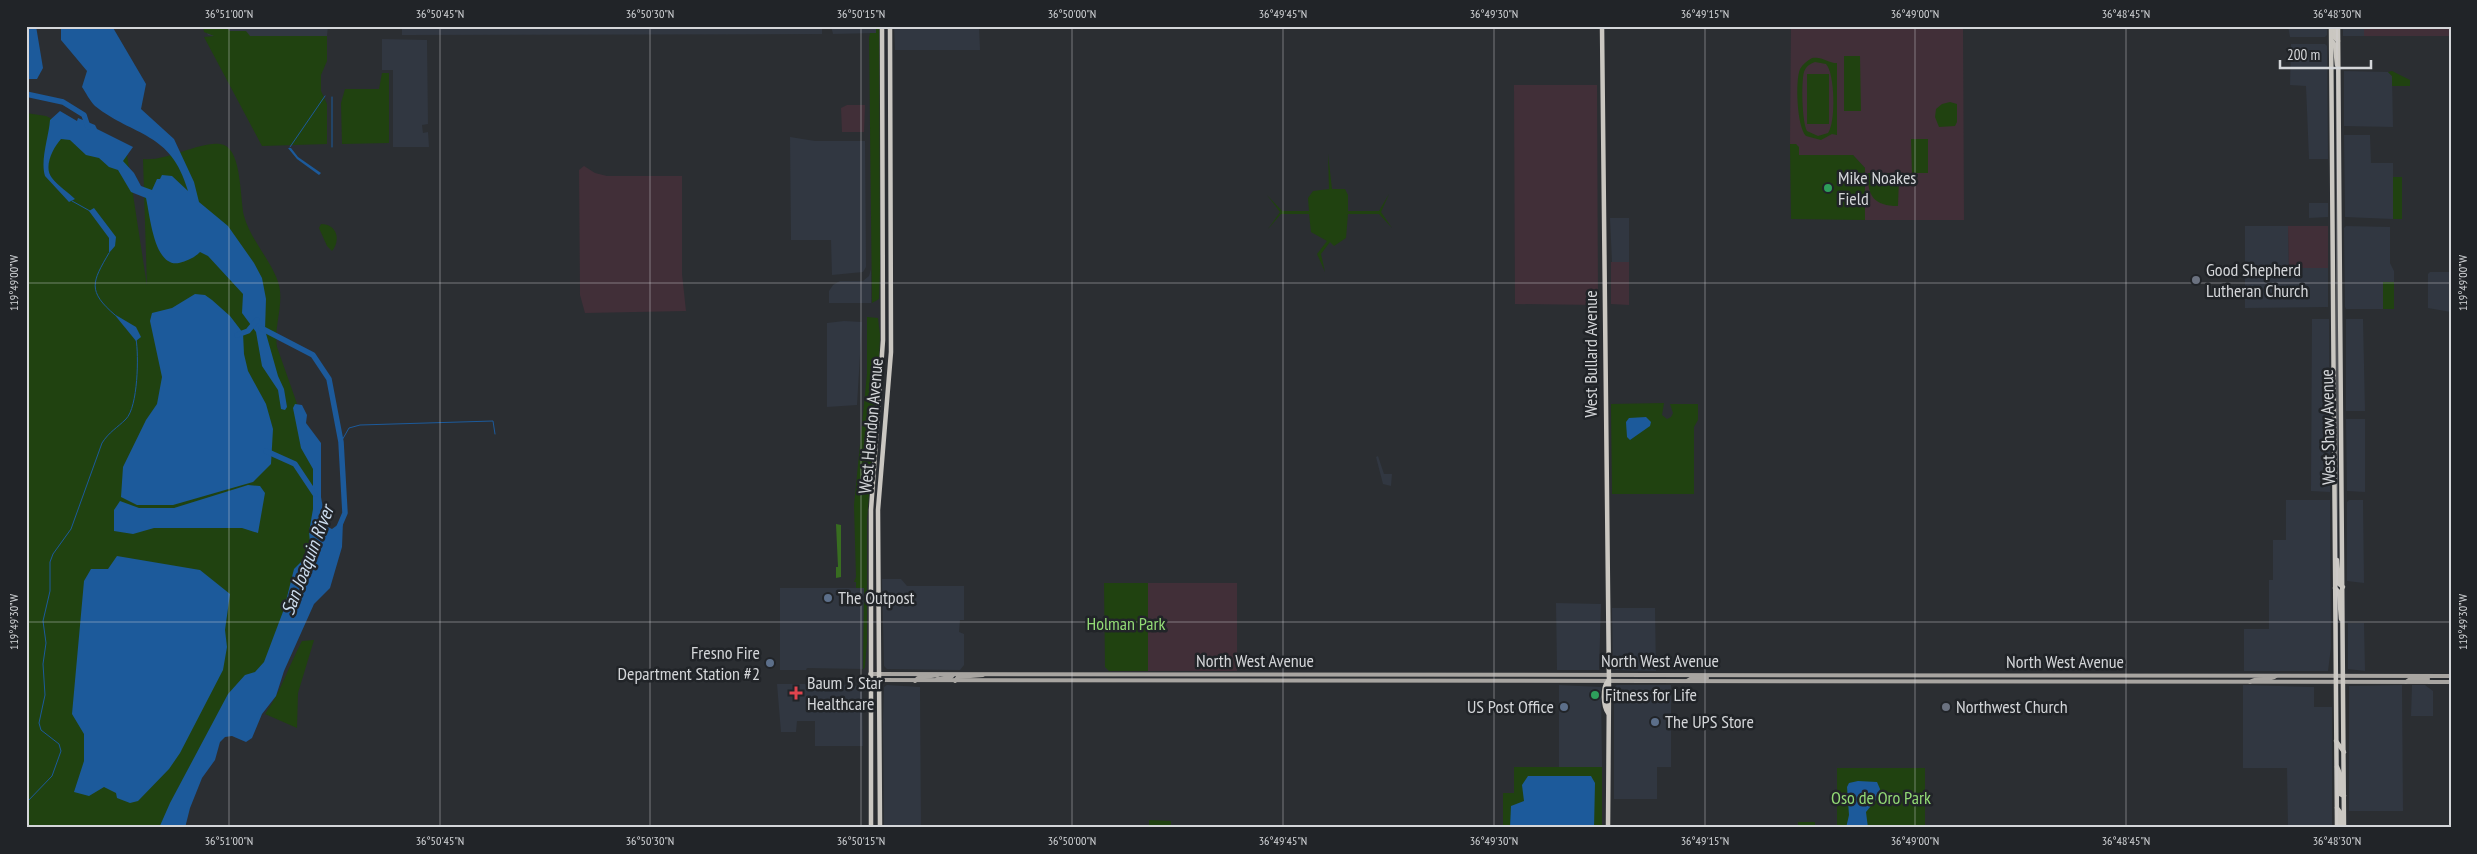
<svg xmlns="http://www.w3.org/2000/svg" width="2477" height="854" font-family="'PT Sans Narrow',sans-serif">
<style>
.built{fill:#313741}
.education{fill:#412f38}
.green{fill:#204210;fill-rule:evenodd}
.forest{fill:#386d20}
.water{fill:#1c5a9b}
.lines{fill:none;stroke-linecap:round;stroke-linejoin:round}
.stream{stroke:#1c5a9b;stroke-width:1}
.river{stroke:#1c5a9b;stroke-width:5.5}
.secondary{stroke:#a8a5a1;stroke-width:4}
.primary{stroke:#cac7c1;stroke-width:4.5}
.ticks{fill:none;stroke:#d4d6d9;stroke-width:1;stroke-opacity:0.45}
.leisure-dot{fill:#2e9e5b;stroke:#212428;stroke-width:2}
.worship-dot{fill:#6b7280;stroke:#212428;stroke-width:2}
.service-dot{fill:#5c6f8a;stroke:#212428;stroke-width:2}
.health-dot{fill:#e0444e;stroke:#212428;stroke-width:2}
.labels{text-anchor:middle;stroke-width:5;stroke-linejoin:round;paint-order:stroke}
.poi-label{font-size:18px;fill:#d4d6d9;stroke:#212428;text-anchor:start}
.street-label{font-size:18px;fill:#d4d6d9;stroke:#212428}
.park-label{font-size:18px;fill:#92da75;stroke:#212428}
.water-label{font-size:19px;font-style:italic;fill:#ccdcee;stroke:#212428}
.neatline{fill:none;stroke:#d4d6d9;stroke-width:2}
.ticks-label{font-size:12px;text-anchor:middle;fill:#d4d6d9}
</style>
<rect width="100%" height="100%" fill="#2b2e32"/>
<g class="built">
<path d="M203 26H328L327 36 217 37 208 35Z"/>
<path d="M402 26H822V34L402 35Z"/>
<path d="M831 26H876V33L833 34Z"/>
<path d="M894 26H979L980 50H895Z"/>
<rect x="1200" y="26" width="33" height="3"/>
<path d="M2288 26H2327V35L2325 37H2290Z"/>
<rect x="2343" y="26" width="21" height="10"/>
<path d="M382 39 427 40 428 124 422 125 423 133 428 132 429 147H393V70H382Z"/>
<path d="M2291 44H2325L2327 46 2328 159H2309L2306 86 2290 85Z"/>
<path d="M2344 71 2388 72 2392 76 2393 127 2344 126Z"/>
<path d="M2344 135H2370L2371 163H2393V219L2345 217Z"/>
<path d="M790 137 815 141H865L866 267 863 272 832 275 831 240H791Z"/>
<path d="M2309 203H2328V217L2309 218Z"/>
<path d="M1610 218H1629V262H1612Z"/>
<path d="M2245 226H2288L2289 268H2328V307L2245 308Z"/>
<path d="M2346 226 2390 227V263L2394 271V282L2383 283V309H2346L2345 307 2344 228Z"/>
<path d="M871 269V303H829V291L833 285 840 281H863L869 276Z"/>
<path d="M2430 272H2451V312L2428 308V274Z"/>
<path d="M2312 319H2329L2330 492 2311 491Z"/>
<path d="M2346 319H2363L2365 411H2346Z"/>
<path d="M844 321 862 322 857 405 827 407V323Z"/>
<path d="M2346 419H2365V492L2347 491Z"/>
<path d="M1378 456 1384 474H1392L1391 486 1383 484 1376 457Z"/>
<path d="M2286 500H2330L2331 647 2328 671H2244V629H2269V580H2273V540H2286Z"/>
<path d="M2349 500H2363L2364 583 2347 581V502Z"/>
<path d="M882 579H901L907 586H964V620H960L959 632 964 634V665L960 670 887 669 884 666Z"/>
<path d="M780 588H864L863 669 807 668 806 670H780Z"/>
<path d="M1556 603 1601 604 1599 670H1557Z"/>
<path d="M1612 608H1655L1656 671 1613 670Z"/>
<path d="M2348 623H2364L2365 671 2348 669Z"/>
<path d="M777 684H805L808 687H816L819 684 862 686 863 746H815V721H797L796 732H781Z"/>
<path d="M887 685 920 687 921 828H884L883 720 884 687Z"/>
<path d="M1559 685 1601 687 1602 767H1559Z"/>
<path d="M1617 685H1671V767H1657V799H1614V687Z"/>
<path d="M2243 685 2314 687V707H2332V828H2288L2287 768H2243Z"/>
<path d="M2402 685 2403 811H2349V686Z"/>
<path d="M2412 685H2425L2433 691V716H2411Z"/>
</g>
<g class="education">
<path d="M1791 26H1963L1964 220H1865V168L1853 155H1799L1796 144H1790Z"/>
<rect x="2364" y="26" width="87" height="10"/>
<path d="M1514 85H1597L1598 305 1515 304Z"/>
<path d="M847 105H865L864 132H842L841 108Z"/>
<path d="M584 166 595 173 607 176H682V274L686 311 585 313 580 295 579 170Z"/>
<path d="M2288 226H2328V268H2289Z"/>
<path d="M1611 262H1629V305L1611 304Z"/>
<rect x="1148" y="583" width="89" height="88"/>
</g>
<g class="green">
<path d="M203 26H225L230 31H246L250 36H327V61L321 75V91L327 104V144L262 146 204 37 214 36 204 32Z"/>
<path d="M876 26H879L880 269 879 299 872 303 869 38 870 33H876Z"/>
<path d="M1844 56H1860L1861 111H1844Z"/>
<path d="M1812 58C1822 56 1828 63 1837 63V135L1832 134 1821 140 1806 136C1797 127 1795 81 1800 69 1803 64 1807 61 1812 58ZM1815 62 1826 64C1835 73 1836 123 1828 133L1818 136 1807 131C1802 123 1801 82 1804 72 1806 66 1810 64 1815 62Z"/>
<path d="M2392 71 2410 80V86H2392V76L2388 72Z"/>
<path d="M382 73H389V143L342 144 341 103 345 89H379Z"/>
<rect x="1807" y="74" width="22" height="50"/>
<path d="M1950 102 1957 104V122L1955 126 1939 127 1935 117 1936 109 1942 104Z"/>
<path d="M26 113 46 116 127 155 147 286 143 159C168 162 205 138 224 145 242 152 240 200 244 216 251 242 278 268 280 291 282 309 274 329 277 347L301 415 317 446V552L294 623 203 759 184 828H26Z"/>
<path d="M1911 139H1928V173H1912Z"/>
<path d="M1790 144H1796L1799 147V155H1853L1865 168V220L1791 219Z"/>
<path d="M1328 154 1332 189H1345L1348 195V211H1379L1389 194 1381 212 1392 228 1379 214H1348L1346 238 1334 246 1330 242 1321 254 1325 272 1317 254 1327 241 1311 232 1309 214H1281L1268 229 1280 212 1267 195 1282 211H1309L1308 198 1313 191 1329 189Z"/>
<path d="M1868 173H1894L1899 178 1898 206C1874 206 1867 196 1868 173Z"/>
<rect x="2393" y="177" width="9" height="42"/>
<path d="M321 224C337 224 341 240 332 251L327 246 319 228Z"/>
<rect x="2383" y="282" width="11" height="27"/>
<path d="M867 317 878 318 880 335 878 385 867 519V642L865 667 863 670 864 588H856V582H854L856 577 854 505 867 374Z"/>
<path d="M1664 403 1662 415 1667 419 1671 417 1673 413 1670 404H1698V420L1694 427V494H1612L1611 404Z"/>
<path d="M1104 583H1148V671H1109L1105 667Z"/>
<path d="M314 640 298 693 297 728 265 714C281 692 289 665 302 641Z"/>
<path d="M1514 767H1602V828H1503V793H1514Z"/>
<rect x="1837" y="768" width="88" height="60"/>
<path d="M1149 820 1171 821V828H1149Z"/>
<rect x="1798" y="822" width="17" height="6"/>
</g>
<path class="forest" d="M836 524 841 525V577L836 578V567H838Z"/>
<g class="water">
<path d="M26 26H36L43 68 37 79H26Z"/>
<path d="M61 26H112L146 84 141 109 174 139 194 182 199 202 228 226 254 263 262 278 266 299 265 330 278 376 284 389 287 407 285 410 281 409 278 390 262 366 256 332 242 313 243 294 208 256 200 252C194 258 187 261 179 263 154 268 150 215 146 198L131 192 118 170 109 167 99 158 86 155 70 140 61 139C53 148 43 167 52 178 58 186 69 193 75 199L69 202 45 176C40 160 49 136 50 120L60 111 77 121 78 118 95 125 97 129 133 147 123 161 134 173 141 186 152 190 157 179H160L162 175 172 176 188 191C171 131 134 137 95 106 90 101 86 93 82 87L87 71 61 40Z"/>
<path d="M288 148H291L298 157 321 173 319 175 297 159Z"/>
<path d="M94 208 116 237 115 246 109 253V238L89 211Z"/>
<path d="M195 294 205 295 212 300 230 316 243 333 244 354 248 371 266 404 273 429 271 464 253 482 173 505H137L121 497 123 467 146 420 157 404 162 377 150 321 152 313 172 308Z"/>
<path d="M114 314 136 327 141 337 136 341Z"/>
<path d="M295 404 302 405 307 415 306 423 321 443V497L326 526 332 529 343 521 342 547 330 588 314 604 284 671 276 696 262 714 252 738 246 742 232 736 225 737 220 742 215 760 202 778 190 808 185 828H159L170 803 228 694 245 675 255 672 264 662 284 609 294 569 311 552 309 532 313 509V469L301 448 293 408Z"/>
<path d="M1646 417 1651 422 1650 426 1630 440 1627 437 1626 422 1629 418Z"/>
<path d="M248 485 260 486 265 493 258 533 242 528H154L133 534 114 531V510L120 501 139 508H174Z"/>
<path d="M117 556 200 570 230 594 225 630 227 647 223 670 180 753 169 769 138 801 130 803 117 798 116 793 104 787 89 796 74 792 84 761V734L72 714 84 581 91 569H108Z"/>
<path d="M1528 776H1591L1595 783 1594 828H1510L1511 806 1524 801 1522 785Z"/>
<path d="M1858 781 1877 782 1880 789 1878 797 1866 812 1868 828H1846L1849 815 1847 787 1849 783Z"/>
</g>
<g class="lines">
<g class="stream">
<path d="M332 97V147"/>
<path d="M290 147 325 96"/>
<path d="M72 201 90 211"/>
<path d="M109 253C92 282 87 291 115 315"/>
<path d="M341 442 349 428 360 425 493 421 495 434"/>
<path d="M26 803 52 776 61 751 59 744 41 730 39 723 45 695 43 664 46 643 43 621 50 591V562L53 554 71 529 102 443C109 432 117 428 126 419 138 407 139 355 136 339"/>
</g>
<g class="river">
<path d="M26 94 63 102 84 115 88 127"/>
<path d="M261 328 313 355 329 379 341 442 345 513 339 527"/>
<path d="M237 335 248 331 257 320"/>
<path d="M266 451 295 464 315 494"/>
</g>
<g class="secondary">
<path d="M870 674 2451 676"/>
<path d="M937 679 951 677 953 675"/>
<path d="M870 680 2451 682"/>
<path d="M915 681 918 678 938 675"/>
<path d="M955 681 958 677 983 675"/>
<path d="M1687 681 1692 678H1707"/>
<path d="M2250 682C2258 676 2269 682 2276 676"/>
<path d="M2406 682 2410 679H2428"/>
</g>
<g class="primary">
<path d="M1602 26 1609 685 1608 828"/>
<path d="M2331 26 2337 828"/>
<path d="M2334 26 2335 38 2338 41"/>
<path d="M2338 26 2344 828"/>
<path d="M2332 41 2335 45 2337 65"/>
<path d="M2337 560 2339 584 2343 587"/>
<path d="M2335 588 2339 592 2341 619"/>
<path d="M1608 681C1602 688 1603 706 1608 713"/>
<path d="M2336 741 2344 752"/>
<path d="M2337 767 2340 774V794L2344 796"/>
<path d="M2337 808 2340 812V828"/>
<path d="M871 828V510L883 340 882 26"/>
<path d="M880 828 878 510 891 352 890 26"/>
</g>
</g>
<path class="ticks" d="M229 26V828M440 26V828M650 26V828M861 26V828M1072 26V828M1283 26V828M1494 26V828M1705 26V828M1915 26V828M2126 26V828M2337 26V828M26 283H2451M26 622H2451"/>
<g class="leisure-dot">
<circle cx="1828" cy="188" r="5"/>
<circle cx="1595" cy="695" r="5"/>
</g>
<g class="worship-dot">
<circle cx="2196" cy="280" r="5"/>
<circle cx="1946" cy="707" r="5"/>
</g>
<g class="service-dot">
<circle cx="828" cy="598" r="5"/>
<circle cx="770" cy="663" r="5"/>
<circle cx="1564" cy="707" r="5"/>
<circle cx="1655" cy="722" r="5"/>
</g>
<path class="health-dot" d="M793.5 685.5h5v5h5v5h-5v5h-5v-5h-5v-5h5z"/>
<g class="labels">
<g class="poi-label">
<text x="1838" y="184">Mike Noakes<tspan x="1838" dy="21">Field</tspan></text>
<text x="2206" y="276">Good Shepherd<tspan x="2206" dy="21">Lutheran Church</tspan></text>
<text x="838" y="604">The Outpost</text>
<text x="760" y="659" text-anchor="end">Fresno Fire<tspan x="760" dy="21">Department Station #2</tspan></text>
<text x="807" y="689">Baum 5 Star<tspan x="807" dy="21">Healthcare</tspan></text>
<text x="1605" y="701">Fitness for Life</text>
<text x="1554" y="713" text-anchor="end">US Post Office</text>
<text x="1956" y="713">Northwest Church</text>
<text x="1665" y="728">The UPS Store</text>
</g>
<g class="street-label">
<text transform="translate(1591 354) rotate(-90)" y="6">West Bullard Avenue</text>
<text transform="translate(871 426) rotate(-85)" y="6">West Herndon Avenue</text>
<text transform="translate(2328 427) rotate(-91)" y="6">West Shaw Avenue</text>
<text x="1255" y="667">North West Avenue</text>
<text x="1660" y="667">North West Avenue</text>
<text x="2065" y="668">North West Avenue</text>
</g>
<g class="park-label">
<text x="1126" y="630">Holman Park</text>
<text x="1881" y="804">Oso de Oro Park</text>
</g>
<g class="water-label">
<text transform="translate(307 560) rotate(-69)" y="7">San Joaquin River</text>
</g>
</g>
<rect width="2477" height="854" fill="none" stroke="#212428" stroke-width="55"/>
<path d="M2280 60v8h91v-8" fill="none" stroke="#d4d6d9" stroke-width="2.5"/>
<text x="2287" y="60" font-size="15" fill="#d4d6d9" stroke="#212428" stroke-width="4" paint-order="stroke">200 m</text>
<rect x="28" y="28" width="2422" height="798" class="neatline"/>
<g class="ticks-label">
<text x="229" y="18">36°51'00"N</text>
<text x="440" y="18">36°50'45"N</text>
<text x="650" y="18">36°50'30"N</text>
<text x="861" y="18">36°50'15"N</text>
<text x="1072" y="18">36°50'00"N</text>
<text x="1283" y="18">36°49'45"N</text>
<text x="1494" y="18">36°49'30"N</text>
<text x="1705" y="18">36°49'15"N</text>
<text x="1915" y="18">36°49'00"N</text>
<text x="2126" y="18">36°48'45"N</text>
<text x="2337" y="18">36°48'30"N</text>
<text transform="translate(2463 283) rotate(-90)" y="4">119°49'00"W</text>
<text transform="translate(14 283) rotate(-90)" y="4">119°49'00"W</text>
<text transform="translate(2463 622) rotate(-90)" y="4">119°49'30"W</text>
<text transform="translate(14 622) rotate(-90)" y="4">119°49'30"W</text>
<text x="229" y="845">36°51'00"N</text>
<text x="440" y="845">36°50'45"N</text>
<text x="650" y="845">36°50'30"N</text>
<text x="861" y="845">36°50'15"N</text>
<text x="1072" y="845">36°50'00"N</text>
<text x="1283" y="845">36°49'45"N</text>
<text x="1494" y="845">36°49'30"N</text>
<text x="1705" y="845">36°49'15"N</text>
<text x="1915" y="845">36°49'00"N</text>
<text x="2126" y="845">36°48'45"N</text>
<text x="2337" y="845">36°48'30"N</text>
</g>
</svg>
